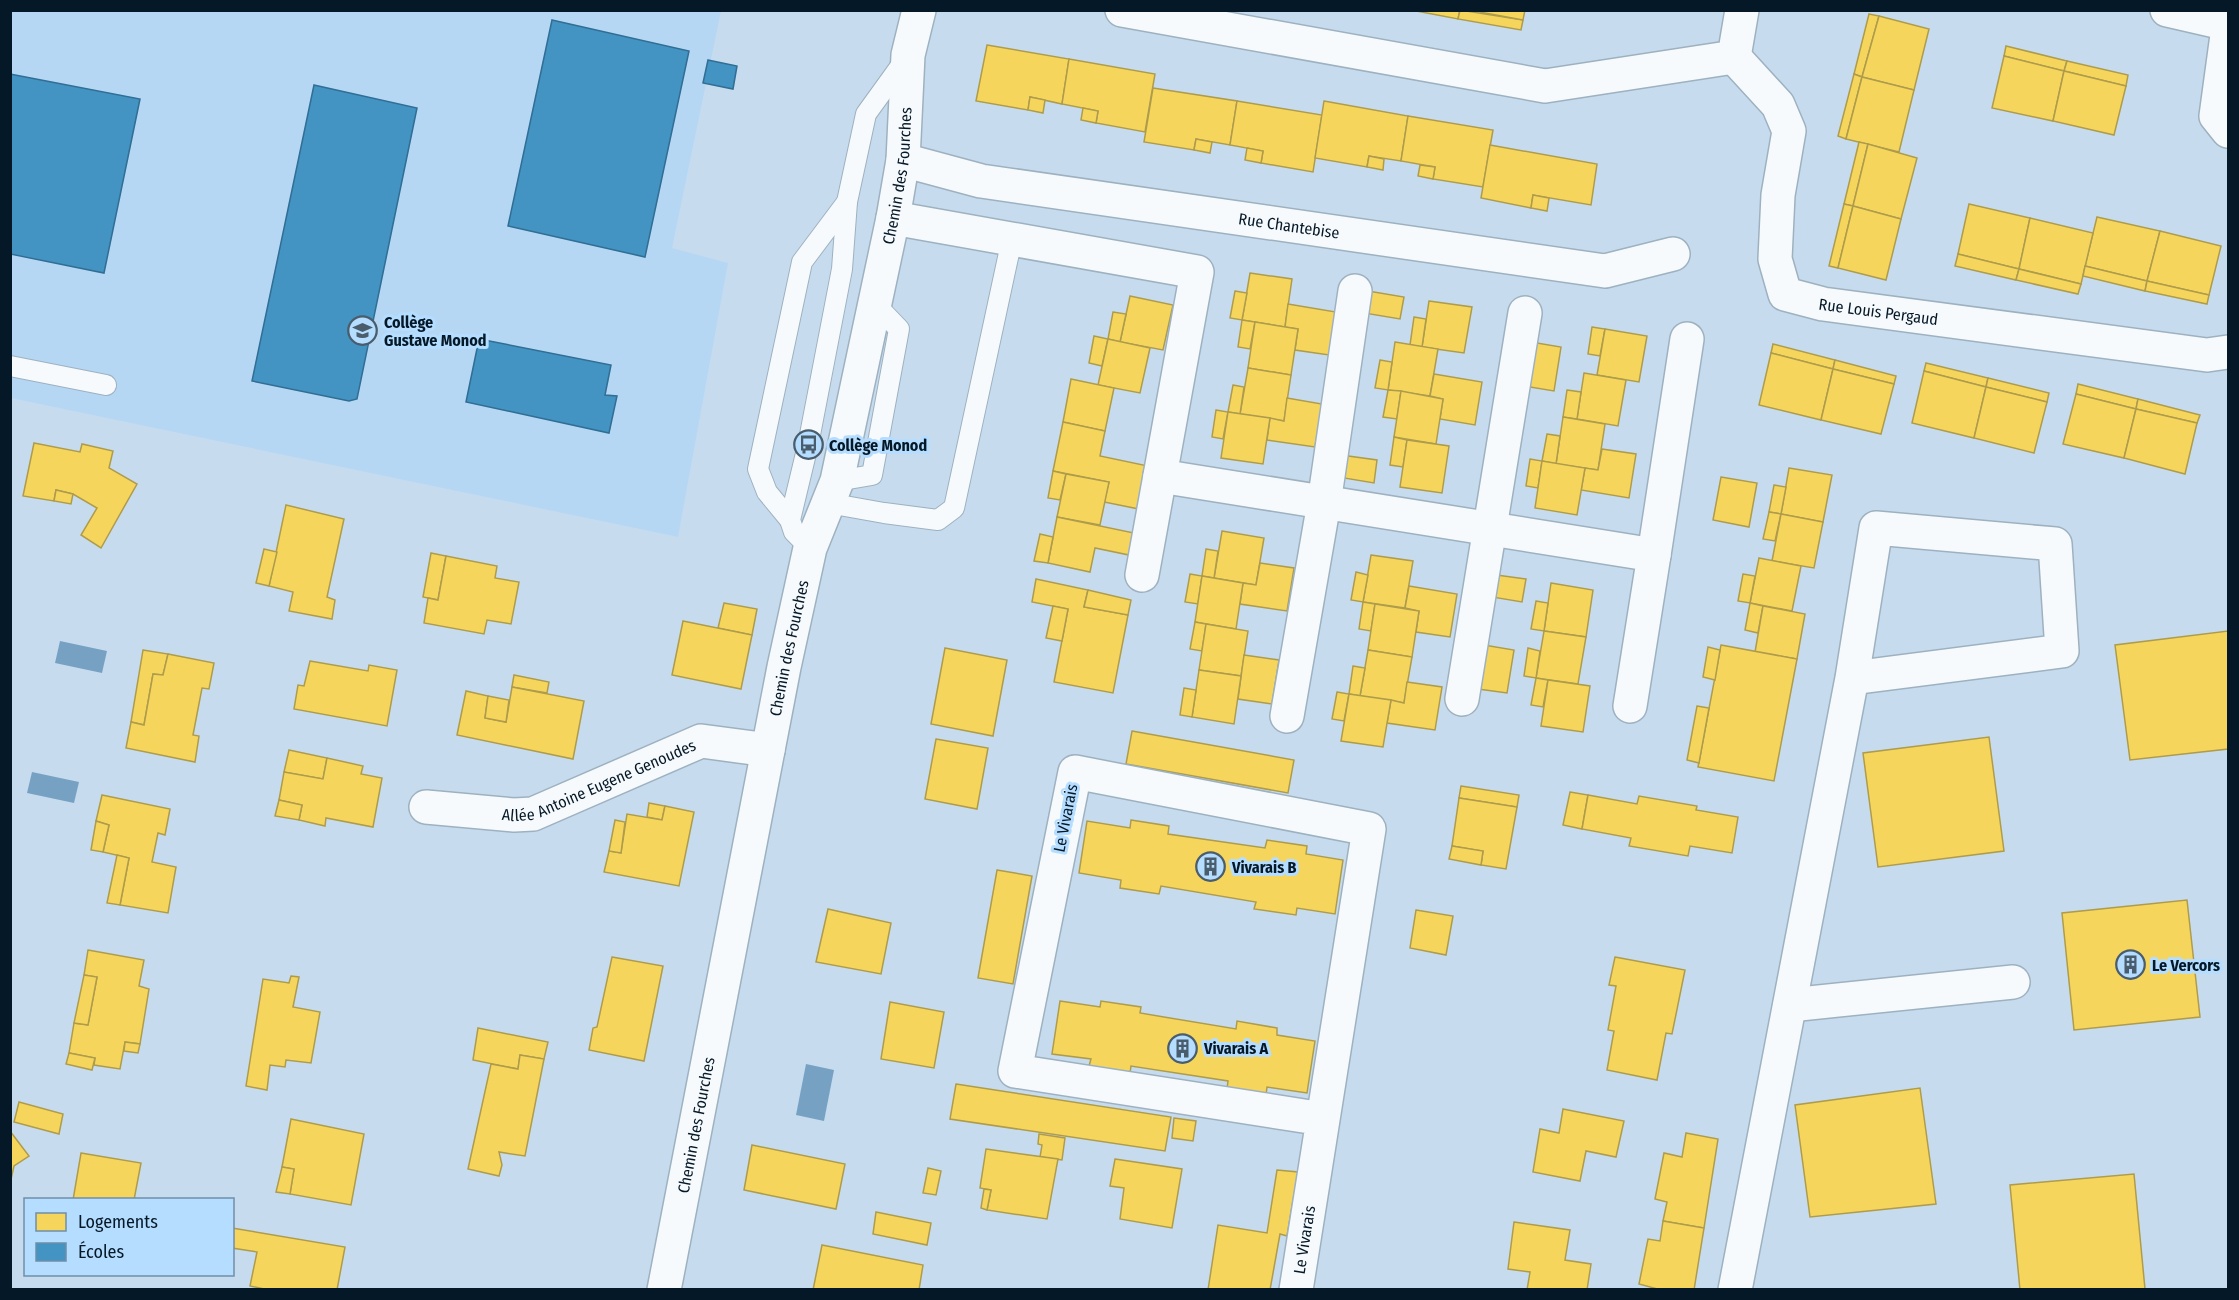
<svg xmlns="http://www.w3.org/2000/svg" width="2239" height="1300" font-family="'Fira Sans Condensed',sans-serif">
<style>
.built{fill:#b5d7f4}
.water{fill:#77a1c3}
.homes{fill:#f6d55c;stroke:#ae9c4c;stroke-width:1.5}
.schools{fill:#4393c3;stroke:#306e94;stroke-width:1.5}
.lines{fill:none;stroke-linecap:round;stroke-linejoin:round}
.lane-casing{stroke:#9eb1c0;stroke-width:22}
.street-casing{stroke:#9eb1c0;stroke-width:36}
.secondary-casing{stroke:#9eb1c0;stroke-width:36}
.lane{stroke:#f6fafc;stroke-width:20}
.street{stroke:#f6fafc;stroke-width:33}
.secondary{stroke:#f6fafc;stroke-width:33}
.labels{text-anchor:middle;stroke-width:6;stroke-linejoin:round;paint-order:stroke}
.street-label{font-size:16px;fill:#051827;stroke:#b5ddff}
.poi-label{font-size:16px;font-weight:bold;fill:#051827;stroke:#b5ddff;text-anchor:start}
</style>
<rect width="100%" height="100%" fill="#c6dcee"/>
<path class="built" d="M11 11H721L672 248 728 263 678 537 11 398Z"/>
<g class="water">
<path d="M60 641 107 651 102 673 55 663Z"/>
<path d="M32 772 79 782 74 803 27 793Z"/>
<path d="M806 1064 834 1070 824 1121 796 1115Z"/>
</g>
<g class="homes">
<path d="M1411 10H1460L1458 19Z"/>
<path d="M1460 10 1523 20 1521 30 1458 19Z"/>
<path d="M1469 10H1525L1523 20Z"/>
<path d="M1869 14 1879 16 1862 77 1854 74Z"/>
<path d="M1879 16 1929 29 1914 90 1862 77Z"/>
<path d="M987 45 1069 59 1062 104 1030 97 1028 110 976 101Z"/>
<path d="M2006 46 2067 61 2064 71 2004 56Z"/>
<path d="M2004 56 2064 71 2053 121 1992 108Z"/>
<path d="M1069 59 1155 74 1145 132 1096 123 1098 111 1062 104Z"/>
<path d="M2067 61 2128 75 2126 86 2064 71Z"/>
<path d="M2064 71 2126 86 2114 135 2053 121Z"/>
<path d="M1854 74 1862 77 1846 139 1838 136Z"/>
<path d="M1862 77 1914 90 1899 152 1846 139Z"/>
<path d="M1153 88 1237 101 1230 145 1196 139 1194 150 1144 142Z"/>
<path d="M1030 97 1045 100 1043 113 1028 110Z"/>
<path d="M1237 101 1322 115 1313 172 1261 163 1263 151 1230 145Z"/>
<path d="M1324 101 1408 116 1401 161 1369 156 1367 167 1315 158Z"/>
<path d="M1083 108 1098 111 1096 123 1081 120Z"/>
<path d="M1408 116 1493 130 1483 187 1433 179 1435 167 1401 161Z"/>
<path d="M1196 139 1212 142 1210 153 1194 150Z"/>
<path d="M1859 142 1868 144 1853 206 1844 204Z"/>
<path d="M1868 144 1917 158 1901 219 1853 206Z"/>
<path d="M1490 145 1597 164 1591 205 1533 195 1531 208 1481 198Z"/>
<path d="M1247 148 1263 151 1261 163 1245 160Z"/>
<path d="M1369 156 1384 159 1383 170 1367 167Z"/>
<path d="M1420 165 1435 167 1433 179 1418 176Z"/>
<path d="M1533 195 1549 198 1547 211 1531 208Z"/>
<path d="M1844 204 1853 206 1838 268 1829 266Z"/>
<path d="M1969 204 2030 218 2019 269 1958 254Z"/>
<path d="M1853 206 1901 219 1886 280 1838 268Z"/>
<path d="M2097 217 2160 231 2147 281 2085 266Z"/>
<path d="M2030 218 2093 233 2081 284 2019 269Z"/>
<path d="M2160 231 2221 246 2209 295 2147 281Z"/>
<path d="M1958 254 2019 269 2016 280 1955 266Z"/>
<path d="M2085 266 2147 281 2145 291 2083 276Z"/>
<path d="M2019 269 2081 284 2078 294 2016 280Z"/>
<path d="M1250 273 1292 279 1285 327 1242 320Z"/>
<path d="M2147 281 2209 295 2207 304 2145 291Z"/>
<path d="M1235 291 1247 293 1242 320 1230 318Z"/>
<path d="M1368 291 1404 297 1400 319 1364 313Z"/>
<path d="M1130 296 1173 305 1163 350 1120 342Z"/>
<path d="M1429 301 1472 307 1464 353 1422 347Z"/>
<path d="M1288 304 1336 312 1329 355 1295 350 1298 329 1285 327Z"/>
<path d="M1113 312 1126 314 1120 342 1108 339Z"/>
<path d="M1414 317 1426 319 1422 347 1410 345Z"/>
<path d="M1242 320 1255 322 1250 349 1238 347Z"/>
<path d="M1255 322 1298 329 1291 375 1248 368Z"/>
<path d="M1592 327 1605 329 1600 356 1588 354Z"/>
<path d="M1605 329 1647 336 1639 382 1597 375Z"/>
<path d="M1094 336 1108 339 1102 366 1089 363Z"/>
<path d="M1108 339 1150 348 1140 393 1098 385Z"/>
<path d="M1525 341 1561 347 1554 391 1518 385Z"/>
<path d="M1395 342 1438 349 1430 396 1388 390Z"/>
<path d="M1773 344 1835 360 1833 369 1771 353Z"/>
<path d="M1771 353 1833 369 1821 420 1759 405Z"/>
<path d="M1380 360 1392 362 1388 390 1375 388Z"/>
<path d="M1835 360 1896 376 1894 384 1833 369Z"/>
<path d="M1926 363 1988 378 1986 387 1924 371Z"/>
<path d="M1248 368 1291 375 1284 421 1240 414Z"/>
<path d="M1833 369 1894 384 1881 434 1821 420Z"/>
<path d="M1924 371 1986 387 1974 438 1912 423Z"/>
<path d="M1584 373 1626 380 1618 426 1577 419Z"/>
<path d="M1434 374 1482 382 1475 425 1440 419 1443 399 1430 396Z"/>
<path d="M1988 378 2049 393 2047 402 1986 387Z"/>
<path d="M1071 379 1114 388 1105 431 1063 422Z"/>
<path d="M2078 384 2138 399 2136 409 2076 394Z"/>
<path d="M1233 385 1244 387 1240 414 1228 412Z"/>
<path d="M1986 387 2047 402 2034 453 1974 438Z"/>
<path d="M1388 390 1401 391 1397 419 1383 417Z"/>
<path d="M1567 390 1581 392 1577 419 1563 417Z"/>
<path d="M1401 391 1443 399 1436 444 1394 437Z"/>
<path d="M2076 394 2136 409 2124 458 2063 444Z"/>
<path d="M1287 398 1322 404 1315 447 1267 440 1270 418 1284 421Z"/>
<path d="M2138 399 2200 415 2197 423 2136 409Z"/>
<path d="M2136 409 2197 423 2185 474 2124 458Z"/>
<path d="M1216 410 1228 412 1223 439 1212 437Z"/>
<path d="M1228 412 1270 418 1263 464 1221 458Z"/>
<path d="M1563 417 1605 424 1598 470 1556 464Z"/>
<path d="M1063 422 1105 431 1100 456 1148 466 1139 509 1104 502 1109 482 1053 471Z"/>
<path d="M1547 434 1560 436 1556 464 1542 461Z"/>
<path d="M1394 437 1407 440 1403 467 1390 465Z"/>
<path d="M1407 440 1449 446 1442 493 1400 487Z"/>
<path d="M34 443 80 452 82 444 113 451 109 468 137 484 101 548 81 535 97 508 73 494 56 490 54 501 23 496Z"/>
<path d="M1602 449 1636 454 1629 498 1581 490 1585 468 1598 470Z"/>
<path d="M1341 455 1377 460 1374 483 1338 477Z"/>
<path d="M1530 459 1542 461 1538 488 1526 486Z"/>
<path d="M1542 461 1585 468 1577 515 1535 508Z"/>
<path d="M1789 468 1832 475 1823 522 1781 514Z"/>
<path d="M1053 471 1066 474 1060 500 1048 498Z"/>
<path d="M1066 474 1109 482 1100 525 1057 517Z"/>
<path d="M1721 477 1757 483 1749 527 1713 520Z"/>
<path d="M1774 485 1786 487 1781 514 1769 512Z"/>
<path d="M56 490 73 494 71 504 54 501Z"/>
<path d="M286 505 344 519 327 597 335 600 332 619 289 611 293 592 269 586Z"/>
<path d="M1769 512 1781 514 1775 541 1763 539Z"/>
<path d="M1781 514 1823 522 1814 568 1772 561Z"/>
<path d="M1057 517 1134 533 1129 555 1095 548 1090 572 1048 563Z"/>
<path d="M1222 531 1264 538 1256 585 1214 578Z"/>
<path d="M1040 534 1053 537 1048 563 1034 561Z"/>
<path d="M264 549 277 552 269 586 256 583Z"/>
<path d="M1206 549 1218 551 1214 578 1202 576Z"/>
<path d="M431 553 446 556 438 600 423 597Z"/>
<path d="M1371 555 1413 561 1405 608 1363 602Z"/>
<path d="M446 556 497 566 495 578 519 582 511 624 487 620 484 634 424 623 428 598 438 600Z"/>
<path d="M1759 558 1801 566 1792 611 1750 603Z"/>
<path d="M1260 563 1294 568 1287 611 1240 604 1243 583 1256 585Z"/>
<path d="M1356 572 1368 575 1363 602 1351 600Z"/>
<path d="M1190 574 1202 576 1198 604 1185 602Z"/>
<path d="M1489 574 1526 579 1522 602 1486 596Z"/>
<path d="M1743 574 1755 576 1750 603 1738 601Z"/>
<path d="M1202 576 1243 583 1236 629 1195 622Z"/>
<path d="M1036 579 1088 590 1084 607 1128 615 1113 693 1054 682 1068 609 1032 602Z"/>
<path d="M1551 583 1593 590 1586 637 1544 631Z"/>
<path d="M1409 586 1457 594 1450 637 1416 632 1419 611 1405 608Z"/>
<path d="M1088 590 1131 600 1128 615 1084 607Z"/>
<path d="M1536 601 1548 603 1544 631 1531 629Z"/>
<path d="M1363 602 1375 604 1371 631 1359 629Z"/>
<path d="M724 603 757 609 752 635 718 628Z"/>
<path d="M1750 603 1763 606 1758 633 1745 630Z"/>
<path d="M1375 604 1419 611 1412 657 1368 650Z"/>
<path d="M1053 606 1068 609 1062 641 1046 638Z"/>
<path d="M1763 606 1805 614 1797 659 1755 652Z"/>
<path d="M683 621 752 635 741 689 672 675Z"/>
<path d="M1195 622 1206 624 1202 651 1190 649Z"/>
<path d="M1206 624 1248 631 1241 676 1199 670Z"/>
<path d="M1544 631 1586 637 1578 684 1536 678Z"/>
<path d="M2228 631V749L2130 760 2115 645Z"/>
<path d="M1478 644 1514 650 1507 693 1471 688Z"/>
<path d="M1721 645 1797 659 1774 781 1698 767Z"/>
<path d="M1708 647 1720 650 1715 680 1703 677Z"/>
<path d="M945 648 1007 660 993 736 931 724Z"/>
<path d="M1528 648 1540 651 1536 678 1524 676Z"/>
<path d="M143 650 168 654 163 675 153 674 144 725 131 722Z"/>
<path d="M1368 650 1412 657 1404 703 1360 696Z"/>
<path d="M168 654 214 663 209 689 202 688 193 735 199 736 195 762 126 748 131 722 144 725 153 674 163 675Z"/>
<path d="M1244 655 1279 660 1272 704 1238 699Z"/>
<path d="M310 661 368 671 369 665 397 670 387 726 294 709 298 685 304 686Z"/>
<path d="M1353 666 1365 668 1360 696 1349 694Z"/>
<path d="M1199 670 1241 676 1234 724 1192 717Z"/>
<path d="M514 675 549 682 547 693 512 687Z"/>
<path d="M1536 678 1548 680 1543 707 1531 705Z"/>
<path d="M1548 680 1590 686 1583 732 1541 726Z"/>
<path d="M1407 682 1442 687 1435 730 1387 723 1391 700 1404 703Z"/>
<path d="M512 687 584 701 573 759 457 735 466 691 488 696 485 718 506 722Z"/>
<path d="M1184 688 1196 690 1192 717 1180 715Z"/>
<path d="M1337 692 1349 694 1344 721 1332 719Z"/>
<path d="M1349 694 1391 700 1383 747 1341 741Z"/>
<path d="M488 696 509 700 506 722 485 718Z"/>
<path d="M1697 706 1709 708 1699 763 1687 760Z"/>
<path d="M1132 731 1294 760 1288 793 1126 764Z"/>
<path d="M1989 737 2004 851 1878 867 1863 753Z"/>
<path d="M936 739 988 748 977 809 925 799Z"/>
<path d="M289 750 327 758 323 779 284 772Z"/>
<path d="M327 758 363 766 361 774 382 778 373 827 326 818 325 826 299 820 302 805 279 800 284 772 323 779Z"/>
<path d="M1461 786 1519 795 1517 807 1459 798Z"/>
<path d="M1570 792 1588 795 1582 829 1563 825Z"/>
<path d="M102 795 170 809 165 835 158 833 152 862 176 867 168 913 120 905 129 858 103 852 109 825 96 821Z"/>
<path d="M1588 795 1637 804 1639 796 1697 806 1696 810 1738 817 1732 853 1690 846 1688 856 1629 846 1631 838 1582 829Z"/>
<path d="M1459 798 1517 807 1506 869 1481 865 1483 851 1452 846Z"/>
<path d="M279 800 302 805 299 820 275 816Z"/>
<path d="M649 803 665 806 662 820 647 817Z"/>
<path d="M665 806 694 812 679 886 604 872 609 851 621 853 627 814 662 820Z"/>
<path d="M615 820 625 822 621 853 609 851Z"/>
<path d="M1131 820 1169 826 1168 834 1265 848 1267 840 1307 846 1306 854 1343 860 1335 914 1297 908 1296 915 1254 909 1256 902 1161 886 1159 894 1120 888 1121 880 1079 873 1087 821 1130 828Z"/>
<path d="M96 821 109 825 103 852 91 850Z"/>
<path d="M1452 846 1483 851 1481 865 1449 859Z"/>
<path d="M117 855 129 858 120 905 107 903Z"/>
<path d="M997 870 1032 876 1013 984 978 978Z"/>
<path d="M2187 900 2200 1017 2074 1030 2062 913Z"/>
<path d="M828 909 891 923 881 974 816 962Z"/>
<path d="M1416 910 1453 916 1446 955 1410 948Z"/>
<path d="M88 950 144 960 139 986 149 989 140 1044 125 1042 120 1069 94 1065 95 1058 69 1053 74 1023 88 1025 97 977 84 975Z"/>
<path d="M612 957 663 966 644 1061 589 1050 593 1028 597 1027Z"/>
<path d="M1615 957 1685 970 1672 1034 1666 1033 1657 1080 1607 1070 1614 1031 1608 1030 1616 986 1609 985Z"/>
<path d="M84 975 97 977 88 1025 74 1023Z"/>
<path d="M291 976 299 977 293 1007 320 1012 311 1063 286 1060 285 1067 270 1065 267 1090 246 1086 263 979 289 983Z"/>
<path d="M1060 1001 1100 1007 1101 1001 1141 1007 1140 1013 1236 1029 1237 1021 1277 1028V1035L1315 1041 1307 1093 1267 1087 1266 1095 1227 1089 1228 1081 1131 1066 1130 1073 1089 1066 1091 1059 1052 1054Z"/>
<path d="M890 1002 944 1012 934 1068 881 1059Z"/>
<path d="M478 1028 548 1042 544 1059 520 1055 518 1069 473 1060Z"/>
<path d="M125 1042 140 1044 138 1053 124 1051Z"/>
<path d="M69 1053 95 1058 92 1070 66 1064Z"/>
<path d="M520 1055 544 1059 525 1156 499 1152 502 1165 499 1176 468 1169 491 1064 518 1069Z"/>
<path d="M956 1084 1171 1117 1165 1151 950 1119Z"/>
<path d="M1920 1088 1936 1204 1810 1217 1795 1105Z"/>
<path d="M19 1102 63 1114 59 1134 14 1122Z"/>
<path d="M1563 1109 1624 1121 1616 1157 1586 1151 1580 1181 1533 1172 1540 1129 1559 1133Z"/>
<path d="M1174 1118 1196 1121 1193 1141 1172 1138Z"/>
<path d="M291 1119 364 1134 351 1205 290 1194 294 1169 282 1167Z"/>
<path d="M10 1131 29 1156 14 1166 10 1184Z"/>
<path d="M1686 1133 1718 1139 1704 1228 1663 1221 1667 1202 1655 1199 1664 1153 1682 1157Z"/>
<path d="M1039 1134 1065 1138 1062 1160 1040 1157 1042 1145 1038 1144Z"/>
<path d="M752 1145 845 1164 836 1209 744 1190Z"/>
<path d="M986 1149 1058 1159 1047 1219 987 1210 991 1190 980 1188Z"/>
<path d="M81 1153 141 1163 134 1200H73Z"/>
<path d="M1115 1159 1182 1169 1172 1228 1120 1219 1124 1188 1110 1186Z"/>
<path d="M282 1167 294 1169 290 1194 276 1192Z"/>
<path d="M928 1168 941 1171 936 1195 923 1193Z"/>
<path d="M1277 1170 1298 1172 1287 1236 1280 1234 1270 1290H1208L1218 1225 1267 1233Z"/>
<path d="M2134 1174 2145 1289 2020 1290 2010 1185Z"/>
<path d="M984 1189 991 1190 987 1210 981 1208Z"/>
<path d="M876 1212 931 1223 927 1245 873 1234Z"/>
<path d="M1663 1221 1704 1228 1694 1290H1661L1639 1284 1648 1239 1660 1241Z"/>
<path d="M1514 1222 1570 1230 1565 1260 1591 1264 1587 1290H1527L1530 1272 1508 1269Z"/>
<path d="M232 1228 345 1247 337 1290H269L250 1286 257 1252 232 1248Z"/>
<path d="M822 1245 923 1265 919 1290H813Z"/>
</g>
<g class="schools">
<path d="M552 20 689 51 645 257 508 226Z"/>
<path d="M708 60 737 66 733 89 703 83Z"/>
<path d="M10 74 140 99 104 273 10 254Z"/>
<path d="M314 85 417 108 357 399 349 401 252 381Z"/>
<path d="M479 339 611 365 605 395 617 396 609 433 466 402Z"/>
</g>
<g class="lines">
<defs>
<g id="lane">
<path d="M10 366 106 385"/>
<path d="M837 481 872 475 899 329 875 304"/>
<path d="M828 503 884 513 938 520 954 508 1012 239"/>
<path d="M790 520 767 492 758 469 802 262 847 202"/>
<path d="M810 548 794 532 790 520 808 445 842 269 847 202 866 114 905 60"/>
</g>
<g id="street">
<path d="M1122 10 1545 86 1734 57 1742 10"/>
<path d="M2167 10 2228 24"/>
<path d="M2228 28 2216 116 2228 131"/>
<path id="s1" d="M1734 57 1778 105 1789 131 1778 195 1775 259 1785 294 1823 304 2207 355 2228 352"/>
<path id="s2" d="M903 160 981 181 1605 271 1673 254"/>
<path d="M893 218 1197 272 1142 575"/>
<path d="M1160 476 1654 555 1630 706"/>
<path d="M1654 555 1687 339"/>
<path d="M1462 699 1525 313"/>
<path d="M1287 716 1324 503 1355 291"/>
<path id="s3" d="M426 807 514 815 533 814 701 741 768 750"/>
<path d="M1790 1005 2013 982"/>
<path id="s4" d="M1296 1290 1369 829 1075 772 1015 1071 1323 1119"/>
<path d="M1735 1290 1852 678 1876 528 2055 544 2062 651 1852 678"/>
</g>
<g id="secondary">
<path id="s5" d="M664 1290 784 667 810 548 837 481 893 218 903 160 908 55 919 10"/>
</g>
</defs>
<use href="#lane" class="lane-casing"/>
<use href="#street" class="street-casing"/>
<use href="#secondary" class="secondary-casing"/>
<use href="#lane" class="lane"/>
<use href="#street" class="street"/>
<use href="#secondary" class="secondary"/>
</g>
<defs>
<symbol id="school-ring" viewBox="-11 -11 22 22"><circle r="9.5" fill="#b5ddff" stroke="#495d6d" stroke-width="1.5"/><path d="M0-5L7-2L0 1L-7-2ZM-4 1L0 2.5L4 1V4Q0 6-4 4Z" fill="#495d6d"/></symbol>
<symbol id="bus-ring" viewBox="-11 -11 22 22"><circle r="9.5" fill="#b5ddff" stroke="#495d6d" stroke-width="1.5"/><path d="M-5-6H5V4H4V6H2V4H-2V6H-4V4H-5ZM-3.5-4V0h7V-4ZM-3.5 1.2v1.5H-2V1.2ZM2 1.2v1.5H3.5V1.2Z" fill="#495d6d"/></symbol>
<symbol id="building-ring" viewBox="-11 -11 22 22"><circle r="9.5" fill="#b5ddff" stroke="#495d6d" stroke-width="1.5"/><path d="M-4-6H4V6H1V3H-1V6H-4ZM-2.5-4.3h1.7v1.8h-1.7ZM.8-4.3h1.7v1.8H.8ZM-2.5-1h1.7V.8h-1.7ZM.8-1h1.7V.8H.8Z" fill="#495d6d"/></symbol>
</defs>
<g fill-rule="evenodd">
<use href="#school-ring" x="346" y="314" width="33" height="33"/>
<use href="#bus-ring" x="792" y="428" width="33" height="33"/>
<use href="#building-ring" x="1194" y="850" width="33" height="33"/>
<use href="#building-ring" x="2114" y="948" width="33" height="33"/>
<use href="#building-ring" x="1166" y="1032" width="33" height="33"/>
</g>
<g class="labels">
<g class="street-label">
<text dy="6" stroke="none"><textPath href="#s5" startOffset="1140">Chemin des Fourches</textPath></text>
<text dy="6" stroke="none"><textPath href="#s2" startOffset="392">Rue Chantebise</textPath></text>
<text dy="6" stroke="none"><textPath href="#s1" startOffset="354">Rue Louis Pergaud</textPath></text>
<text dy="6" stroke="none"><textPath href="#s5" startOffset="654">Chemin des Fourches</textPath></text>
<text dy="6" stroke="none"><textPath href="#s3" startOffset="180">Allée Antoine Eugene Genoudes</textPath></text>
<text transform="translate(1065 818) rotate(-79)" y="6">Le Vivarais</text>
<text dy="6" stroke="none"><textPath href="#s5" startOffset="168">Chemin des Fourches</textPath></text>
<text dy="6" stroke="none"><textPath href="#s4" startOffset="51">Le Vivarais</textPath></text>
</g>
<g class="poi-label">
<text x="384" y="328">Collège<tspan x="384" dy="18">Gustave Monod</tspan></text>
<text x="829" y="451">Collège Monod</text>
<text x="1232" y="873">Vivarais B</text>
<text x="2152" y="971">Le Vercors</text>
<text x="1204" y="1054">Vivarais A</text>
</g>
</g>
<rect width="2239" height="1300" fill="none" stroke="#051827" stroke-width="24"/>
<rect x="24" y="1198" width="210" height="78" fill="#b5ddff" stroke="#6f8ea9" stroke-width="1.5"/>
<rect x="36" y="1213" width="30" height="18" fill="#f6d55c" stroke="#6f8ea9" stroke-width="1.5"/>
<text x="78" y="1228" font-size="18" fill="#051827">Logements</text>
<rect x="36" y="1243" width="30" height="18" fill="#4393c3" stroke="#6f8ea9" stroke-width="1.5"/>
<text x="78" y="1258" font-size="18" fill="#051827">Écoles</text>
</svg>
